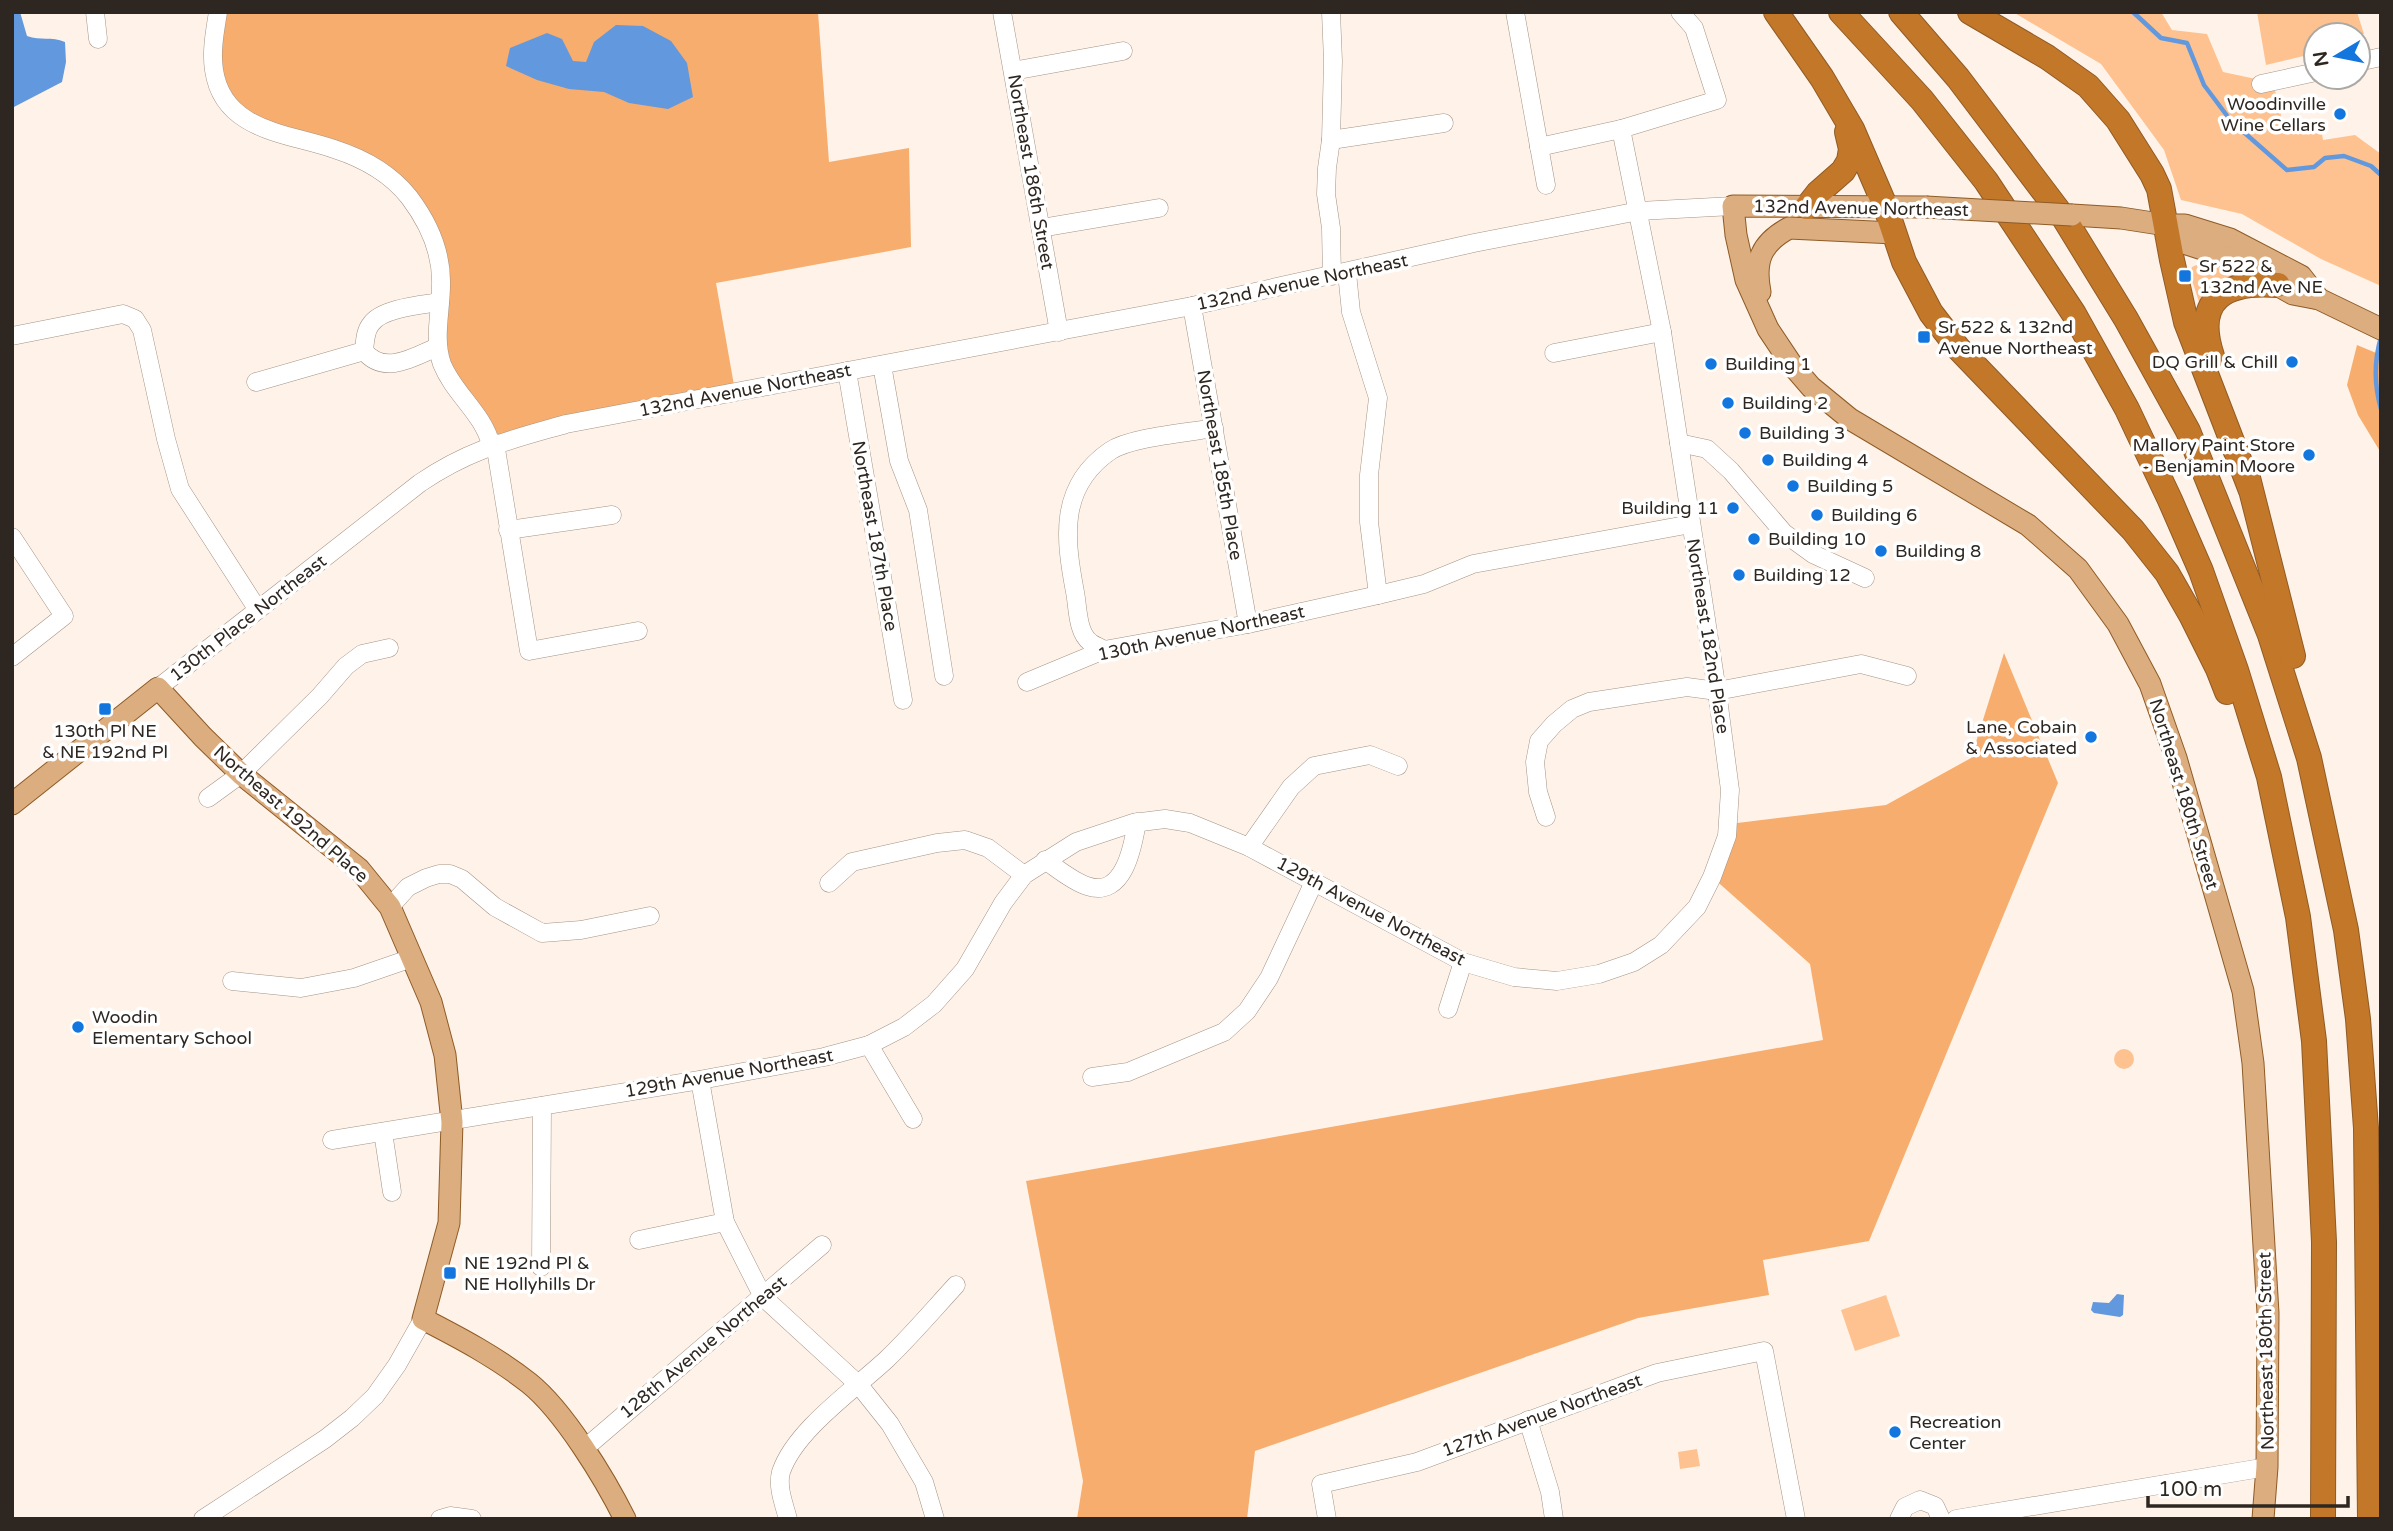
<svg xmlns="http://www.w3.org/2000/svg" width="2393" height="1531" font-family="'Varela Round',sans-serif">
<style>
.green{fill:#fec290}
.forest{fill:#f6ad6d}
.water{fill:#6298dd}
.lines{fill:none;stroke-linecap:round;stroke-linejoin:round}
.stream{stroke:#6298dd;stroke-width:4.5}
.minor-casing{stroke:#a59384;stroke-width:19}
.major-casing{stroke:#8f5b26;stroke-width:23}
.highway-casing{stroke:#8f5b26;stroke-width:26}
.minor{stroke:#fff;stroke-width:18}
.major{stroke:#dbad7f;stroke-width:21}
.highway{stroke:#c37729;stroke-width:24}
.major-bridge-casing{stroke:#8f5b26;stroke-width:23;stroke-linecap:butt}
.major-bridge{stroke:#dbad7f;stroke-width:21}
.poi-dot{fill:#1276de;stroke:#fff;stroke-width:2.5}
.labels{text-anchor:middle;stroke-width:7;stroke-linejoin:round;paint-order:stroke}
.poi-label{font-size:18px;fill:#2e2721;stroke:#fff;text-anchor:start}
.street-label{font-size:18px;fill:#2e2721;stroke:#fff}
</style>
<rect width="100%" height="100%" fill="#fff3e9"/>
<g class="green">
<path d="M2013 12H2161L2172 30 2207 34 2223 72 2270 82 2278 97 2283 128 2320 121 2323 140 2355 135 2381 154V286L2321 259 2242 214 2181 200 2164 150 2101 64Z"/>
<path d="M2257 12H2357L2364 34 2316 35V53L2266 65Z"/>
<path d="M2203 258 2242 272 2200 305 2190 274 2192 267 2201 263Z"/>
<circle cx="2124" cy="1059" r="10"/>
<path d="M1886 1295 1900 1336 1855 1351 1841 1310Z"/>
<path d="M1697 1449 1700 1466 1680 1469 1678 1452Z"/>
</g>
<g class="forest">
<path d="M218 12H818L829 162 909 148 911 247 716 283 735 391 495 443 443 366 440 264 393 180 277 135 219 88Z"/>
<path d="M2357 345 2381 355V453L2358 415 2347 385Z"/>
<path d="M2004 653 2058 783 1869 1241 1763 1260 1769 1295 1638 1318 1255 1451 1247 1519H1077L1083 1481 1026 1181 1823 1040 1810 964 1712 877 1729 824 1886 805 1971 758Z"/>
</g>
<g class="water">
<path d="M12 12H20L27 36C41 41 51 36 65 42L66 62 62 82 12 108Z"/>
<path d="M616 25 643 26 671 41 687 63 693 97 668 109 629 103 604 92 569 89 537 80 506 66 510 48 547 33 562 39 573 61 586 62 594 42Z"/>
<path d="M2117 1294 2124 1295 2123 1315 2120 1317 2094 1313 2091 1310 2093 1302 2109 1303Z"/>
</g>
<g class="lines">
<g class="stream">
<path d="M2133 12 2161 38 2187 43 2204 85 2231 121 2287 170 2314 167 2325 158 2344 156 2371 166 2381 175"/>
<path d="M2381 337C2374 361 2374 385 2381 409"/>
</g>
<defs>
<g id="minor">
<path d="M95 12 98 39"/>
<path d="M218 12C215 31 211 51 214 70 223 132 289 133 334 149 362 158 390 173 409 197 428 222 442 253 441 285 441 311 433 339 442 364 454 394 483 413 491 445"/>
<path d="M1002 12 1059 332"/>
<path d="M1331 12 1333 61 1331 140 1327 168 1326 194 1331 228 1332 276"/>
<path d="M1515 12 1546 185"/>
<path d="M2358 62 2381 57"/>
<path d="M1013 71 1123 51"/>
<path d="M2261 84 2316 72"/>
<path d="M1331 140 1444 123"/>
<path d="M1539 147 1621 129 1717 100 1694 28 1680 12"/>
<path d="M1041 228 1159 208"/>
<path d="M1347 273 1351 312 1378 398 1369 475V522L1378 595"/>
<path d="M1192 306 1248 624"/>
<path d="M12 336 123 314 135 319 142 330 166 439 180 489 258 610"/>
<path d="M364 351C365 342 365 331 371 324 382 308 422 305 440 302"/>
<path d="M1554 353 1662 332"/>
<path d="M882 365 899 461 918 510 944 676"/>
<path d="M847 371 903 700"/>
<path d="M256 382 364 351C384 376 414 357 437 347"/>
<path d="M495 443 529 651 638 631"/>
<path d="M1679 443 1707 449 1731 471 1784 533 1813 554 1865 578"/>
<path d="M508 530 612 515"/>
<path d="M12 537 64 616 12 657"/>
<path d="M1104 650C1100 647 1093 645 1090 642 1077 632 1078 607 1075 592 1065 539 1058 487 1110 451 1131 437 1187 433 1214 428"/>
<path d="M1027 682 1104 650 1248 624 1378 595 1424 584 1473 564 1691 524"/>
<path d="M158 688 420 483C470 449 510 440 566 424L1192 306 1474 243 1639 211 1733 206"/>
<path d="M208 798 241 774 320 696 346 666 362 654 389 648"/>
<path d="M1546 817 1538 792 1535 762 1539 741 1554 724 1572 709 1589 702 1687 687 1717 691 1861 664 1907 676"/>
<path d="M1249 847 1291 787 1314 766 1370 755 1398 766"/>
<path d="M1045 860C1058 869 1072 881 1087 886 1124 899 1133 846 1137 822"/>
<path d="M829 883 852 862 937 843 965 840 988 848 1024 875"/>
<path d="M390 907 408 887 426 878 439 874H450L462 879 495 907 542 933 581 930 650 916"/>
<path d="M232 981 301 988 354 978 412 958"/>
<path d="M1448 1009 1463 962"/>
<path d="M869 1045 913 1119"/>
<path d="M1092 1077 1128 1072 1224 1032 1247 1011 1269 978 1314 882"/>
<path d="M700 1080 725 1222 763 1297 859 1385 890 1424 924 1482 935 1519"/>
<path d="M383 1132 392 1192"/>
<path d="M332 1140 700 1080 824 1057 869 1045 904 1027 934 1004 965 969 1003 903 1024 875 1076 842 1133 823 1165 819 1190 823 1249 847 1463 962 1514 977 1557 981 1599 974 1634 962 1661 945 1697 907 1712 877 1727 836 1730 790 1717 691 1662 332 1621 129"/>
<path d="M639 1240 725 1222"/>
<path d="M541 1267 542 1106"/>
<path d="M1528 1420 1550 1492 1554 1519"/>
<path d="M584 1449 822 1245"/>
<path d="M203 1519 325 1439 352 1418 375 1396 397 1365 423 1319"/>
<path d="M440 1519 450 1516 472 1519"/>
<path d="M788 1519C784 1504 777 1487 781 1472 795 1430 855 1389 887 1359 911 1336 933 1310 956 1285"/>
<path d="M1327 1519 1321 1484 1417 1462 1657 1373 1764 1351 1796 1519"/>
<path d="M1899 1519 1905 1507 1920 1500 1935 1506 1941 1519"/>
<path d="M1956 1519 2267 1467"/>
</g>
<g id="major">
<path d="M1926 207 1733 206 1736 235 1746 280 1768 329 1792 365 1811 387 1850 419 2028 525 2078 569 2118 624 2150 684 2176 758 2243 991 2253 1063 2268 1313 2267 1467 2263 1519"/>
<path d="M2072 215 2121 218 2166 225H2185L2230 239 2301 276 2319 299"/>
<path d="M2166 225 2187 244 2227 257 2293 294 2319 299 2381 329"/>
<path d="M1760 292C1754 261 1761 243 1789 228L1894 233"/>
<path d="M12 804 158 688 203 737 241 774 359 869 390 907 431 1002 445 1055 452 1122 449 1223 423 1319C460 1338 496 1357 529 1383 564 1411 605 1479 625 1519"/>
</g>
<g id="highway">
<path d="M1776 12 1822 78 1852 129 1886 208 1904 262 1931 313 1958 348 2133 530 2167 573 2191 615 2218 669 2227 692"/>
<path d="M1841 12 1922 100 1986 181 2074 314 2127 409 2170 500 2201 571 2236 670 2269 777 2298 917 2314 1041 2324 1242 2323 1519"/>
<path d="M1901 12 1958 78 2064 218 2126 319 2188 431 2270 635 2309 758 2346 930 2358 1019 2366 1128 2370 1519"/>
<path d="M1970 12 2047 57 2088 86 2118 120 2152 174 2159 189 2172 260 2186 322 2250 488"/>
<path d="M1807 207 1818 193 1843 171 1849 161 1851 149 1847 132"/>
<path d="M2212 356C2193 298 2226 281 2278 285"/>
<path d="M2247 474 2293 656"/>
</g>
</defs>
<use href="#minor" class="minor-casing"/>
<use href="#major" class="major-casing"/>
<use href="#highway" class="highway-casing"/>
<use href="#minor" class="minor"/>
<use href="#major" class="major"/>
<use href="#highway" class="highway"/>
<defs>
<path id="major-bridge" d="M1926 207 2072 215"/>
</defs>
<use href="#major-bridge" class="major-bridge-casing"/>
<use href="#major-bridge" class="major-bridge"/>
</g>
<g class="poi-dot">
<circle cx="2340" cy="114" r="7"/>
<rect x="2178" y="269" width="14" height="14" rx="3.5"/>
<rect x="1917" y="330" width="14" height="14" rx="3.5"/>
<circle cx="2292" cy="362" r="7"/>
<circle cx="1711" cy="364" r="7"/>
<circle cx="1728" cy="403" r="7"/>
<circle cx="1745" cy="433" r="7"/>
<circle cx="2309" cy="455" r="7"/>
<circle cx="1768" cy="460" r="7"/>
<circle cx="1793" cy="486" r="7"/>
<circle cx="1733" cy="508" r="7"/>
<circle cx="1817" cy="515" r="7"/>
<circle cx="1754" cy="539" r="7"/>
<circle cx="1881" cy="551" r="7"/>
<circle cx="1739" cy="575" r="7"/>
<rect x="98" y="702" width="14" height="14" rx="3.5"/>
<circle cx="2091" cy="737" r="7"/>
<circle cx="78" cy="1027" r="7"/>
<rect x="443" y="1266" width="14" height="14" rx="3.5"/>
<circle cx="1895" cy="1432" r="7"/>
</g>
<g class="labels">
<g class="poi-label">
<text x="2326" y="110" text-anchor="end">Woodinville<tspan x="2326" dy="21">Wine Cellars</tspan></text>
<text x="2199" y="272">Sr 522 &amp;<tspan x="2199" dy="21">132nd Ave NE</tspan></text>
<text x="1938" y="333">Sr 522 &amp; 132nd<tspan x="1938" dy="21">Avenue Northeast</tspan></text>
<text x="2278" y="368" text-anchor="end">DQ Grill &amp; Chill</text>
<text x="1725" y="370">Building 1</text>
<text x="1742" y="409">Building 2</text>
<text x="1759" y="439">Building 3</text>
<text x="2295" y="451" text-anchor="end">Mallory Paint Store<tspan x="2295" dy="21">- Benjamin Moore</tspan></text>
<text x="1782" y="466">Building 4</text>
<text x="1807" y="492">Building 5</text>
<text x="1719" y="514" text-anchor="end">Building 11</text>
<text x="1831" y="521">Building 6</text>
<text x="1768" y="545">Building 10</text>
<text x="1895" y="557">Building 8</text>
<text x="1753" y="581">Building 12</text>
<text x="2077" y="733" text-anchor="end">Lane, Cobain<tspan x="2077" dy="21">&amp; Associated</tspan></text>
<text x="105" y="737" text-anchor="middle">130th Pl NE<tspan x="105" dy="21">&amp; NE 192nd Pl</tspan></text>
<text x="92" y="1023">Woodin<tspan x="92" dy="21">Elementary School</tspan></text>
<text x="464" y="1269">NE 192nd Pl &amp;<tspan x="464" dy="21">NE Hollyhills Dr</tspan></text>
<text x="1909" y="1428">Recreation<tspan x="1909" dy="21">Center</tspan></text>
</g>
<g class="street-label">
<text transform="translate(1031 172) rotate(80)" y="6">Northeast 186th Street</text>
<text transform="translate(1861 208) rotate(1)" y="6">132nd Avenue Northeast</text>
<text transform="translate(1302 282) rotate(-12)" y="6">132nd Avenue Northeast</text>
<text transform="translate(745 390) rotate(-11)" y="6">132nd Avenue Northeast</text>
<text transform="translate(1220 465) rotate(80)" y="6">Northeast 185th Place</text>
<text transform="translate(875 536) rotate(80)" y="6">Northeast 187th Place</text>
<text transform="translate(248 618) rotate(-38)" y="6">130th Place Northeast</text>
<text transform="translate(1201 633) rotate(-12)" y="6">130th Avenue Northeast</text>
<text transform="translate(1708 636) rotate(81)" y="6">Northeast 182nd Place</text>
<text transform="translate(2184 794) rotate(73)" y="6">Northeast 180th Street</text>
<text transform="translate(291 814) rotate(41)" y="6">Northeast 192nd Place</text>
<text transform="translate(1371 911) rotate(28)" y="6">129th Avenue Northeast</text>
<text transform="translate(729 1073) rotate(-10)" y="6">129th Avenue Northeast</text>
<text transform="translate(703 1347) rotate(-40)" y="6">128th Avenue Northeast</text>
<text transform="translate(2266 1351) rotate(-91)" y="6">Northeast 180th Street</text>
<text transform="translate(1542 1415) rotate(-20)" y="6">127th Avenue Northeast</text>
</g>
</g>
<rect width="2393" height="1531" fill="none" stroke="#2e2721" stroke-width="28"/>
<g transform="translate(2337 56) rotate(260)"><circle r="33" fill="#ffffff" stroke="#aba9a6" stroke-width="2"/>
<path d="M0-5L12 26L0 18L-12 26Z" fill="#1276de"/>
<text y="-10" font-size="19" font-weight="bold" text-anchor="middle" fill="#2e2721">N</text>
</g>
<path d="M2148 1496v10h200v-10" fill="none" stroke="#2e2721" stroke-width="3.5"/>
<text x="2158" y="1496" font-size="21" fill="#2e2721" stroke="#ffffff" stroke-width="5" paint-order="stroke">100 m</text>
</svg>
